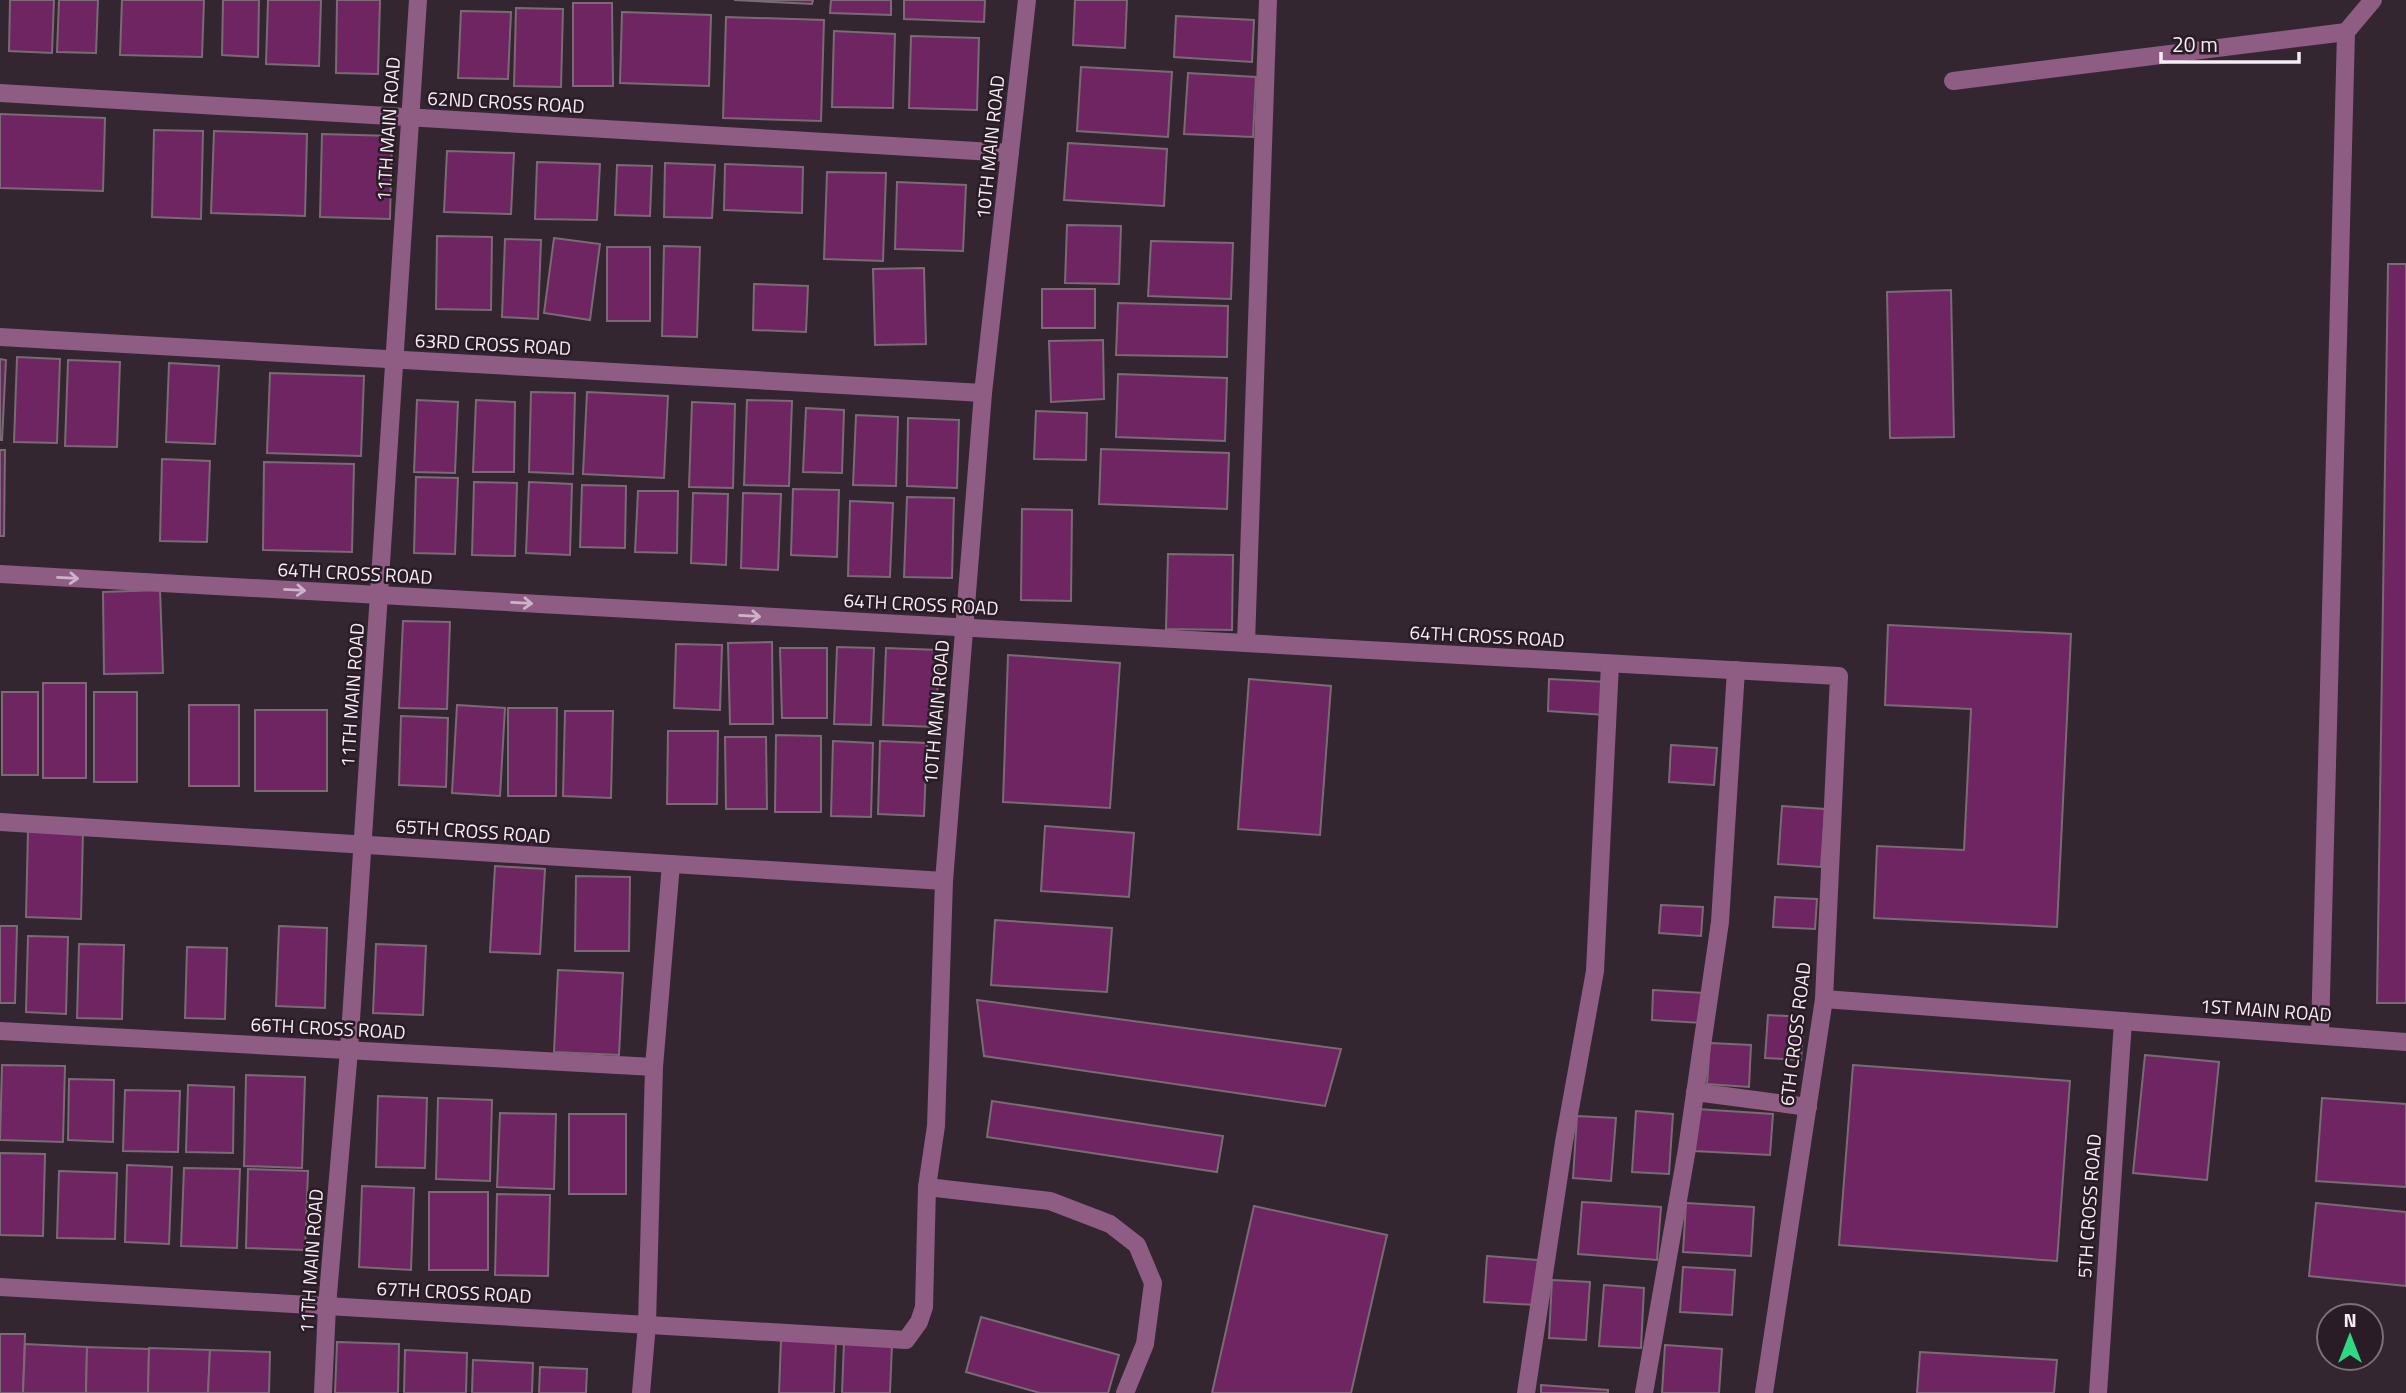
<svg xmlns="http://www.w3.org/2000/svg" width="2406" height="1393" font-family="'Titillium Web',sans-serif">
<style>
.building{fill:#6f2562;stroke:#796a75;stroke-width:2}
.lines{fill:none;stroke-linecap:round;stroke-linejoin:round}
.minor{stroke:#8f5c83;stroke-width:18}
.oneway{stroke:#cdb3c7}
.labels{text-anchor:middle;stroke-width:5;stroke-linejoin:round;paint-order:stroke}
.street-label{font-size:19px;fill:#f6edf4;stroke:#291c26}
</style>
<rect width="100%" height="100%" fill="#332630"/>
<g class="building">
<path d="M10 0H54L52 53 9 51Z"/>
<path d="M59 0H98L96 53 57 52Z"/>
<path d="M122 0H204L202 57 120 55Z"/>
<path d="M223 0H259L258 57 222 55Z"/>
<path d="M268 0H321L319 66 266 64Z"/>
<path d="M337 0H380L378 74 336 73Z"/>
<path d="M734 0H813L812 4Z"/>
<path d="M831 0H891V15L830 13Z"/>
<path d="M904 0H985L984 22 904 19Z"/>
<path d="M1075 0H1127L1125 48 1073 45Z"/>
<path d="M573 3H612L613 86H573Z"/>
<path d="M516 8 563 9 561 87 514 86Z"/>
<path d="M461 11 511 12 508 79 458 78Z"/>
<path d="M622 12 711 15 709 86 620 83Z"/>
<path d="M1176 16 1254 20 1252 62 1174 57Z"/>
<path d="M726 17 824 20 821 121 723 118Z"/>
<path d="M834 31 895 34 893 108 832 107Z"/>
<path d="M911 36 979 38 977 110 909 108Z"/>
<path d="M1081 67 1172 72 1168 137 1077 131Z"/>
<path d="M1188 73 1256 77 1253 137 1184 134Z"/>
<path d="M0 114 105 118 103 191 0 188Z"/>
<path d="M154 130 203 131 201 219 152 217Z"/>
<path d="M214 131 307 134 305 216 211 213Z"/>
<path d="M322 134 392 136 390 219 320 217Z"/>
<path d="M1068 143 1167 149 1164 206 1064 200Z"/>
<path d="M447 151 514 153 511 214 444 212Z"/>
<path d="M537 162 600 164 597 220 535 219Z"/>
<path d="M665 163 715 165 712 218 664 217Z"/>
<path d="M725 164 803 167 802 213 724 210Z"/>
<path d="M617 165 652 166 650 216 615 215Z"/>
<path d="M827 172 886 173 883 261 824 259Z"/>
<path d="M897 182 966 185 963 251 895 249Z"/>
<path d="M1067 225 1121 226 1119 284 1065 283Z"/>
<path d="M437 236 492 237 491 310 436 309Z"/>
<path d="M554 238 600 244 590 320 544 313Z"/>
<path d="M505 239 541 240 538 319 502 317Z"/>
<path d="M1151 241 1233 243 1231 299 1148 296Z"/>
<path d="M664 246 700 247 697 337 662 336Z"/>
<rect x="607" y="247" width="43" height="74"/>
<path d="M2388 264H2406V1003H2377Z"/>
<path d="M924 268 926 344 875 345 873 269Z"/>
<path d="M754 284 808 286 806 332 753 330Z"/>
<rect x="1042" y="289" width="53" height="39"/>
<path d="M1951 290 1954 437 1890 438 1887 292Z"/>
<path d="M1118 303 1228 306 1227 357 1116 355Z"/>
<path d="M1103 340 1104 399 1051 402 1049 341Z"/>
<path d="M17 357 60 359 57 443 14 442Z"/>
<path d="M0 359 6 360 2 440H0Z"/>
<path d="M68 360 120 362 117 447 65 446Z"/>
<path d="M169 363 219 366 215 444 166 442Z"/>
<path d="M270 373 364 376 361 456 267 453Z"/>
<path d="M1118 374 1227 378 1225 441 1116 437Z"/>
<path d="M531 392 575 393 573 474 529 472Z"/>
<path d="M587 392 668 396 664 478 583 474Z"/>
<path d="M417 400 458 402 455 473 414 472Z"/>
<path d="M476 400 515 402 514 472H473Z"/>
<path d="M747 400 792 401 789 486 744 485Z"/>
<path d="M692 402 735 404 733 488 689 487Z"/>
<path d="M806 408 844 410 842 473 803 472Z"/>
<path d="M1036 411 1087 413 1086 460 1034 459Z"/>
<path d="M856 415 898 417 896 486 853 485Z"/>
<path d="M908 418 959 420 957 488 907 486Z"/>
<path d="M1101 449 1229 453 1227 509 1099 504Z"/>
<path d="M0 450H5L4 536H0Z"/>
<path d="M162 459 210 461 207 542 160 541Z"/>
<path d="M264 462 354 464 352 552 263 550Z"/>
<path d="M416 477 458 478 455 554 414 553Z"/>
<path d="M474 482 517 483 515 556 472 555Z"/>
<path d="M529 482 572 484 570 555 526 553Z"/>
<path d="M582 485 626 486 625 548 580 547Z"/>
<path d="M793 489 839 490 837 557 791 555Z"/>
<path d="M638 491H678L677 553 635 552Z"/>
<path d="M693 493 728 494 726 565 691 563Z"/>
<path d="M743 493 781 494 778 570 741 568Z"/>
<path d="M907 497 954 498 952 578 904 577Z"/>
<path d="M850 501 893 503 890 577 848 576Z"/>
<path d="M1022 509 1072 510 1071 601 1021 600Z"/>
<path d="M1168 554 1233 555 1232 630 1166 629Z"/>
<path d="M160 590 163 673 104 674 103 592Z"/>
<path d="M403 621 450 622 447 709 399 708Z"/>
<path d="M1888 625 2071 634 2057 927 1874 918 1877 846 1964 850 1971 709 1885 705Z"/>
<path d="M772 642 773 724H730L728 643Z"/>
<path d="M676 644 722 645 720 710 674 708Z"/>
<path d="M837 647 874 648 871 725 834 724Z"/>
<path d="M780 648H827V718H782Z"/>
<path d="M886 648 939 650 936 727 883 725Z"/>
<path d="M1008 655 1120 663 1110 808 1003 802Z"/>
<path d="M1249 679 1331 686 1320 835 1238 829Z"/>
<path d="M1549 679 1607 682 1605 715 1548 711Z"/>
<rect x="43" y="683" width="43" height="95"/>
<rect x="2" y="692" width="36" height="83"/>
<rect x="94" y="692" width="43" height="90"/>
<rect x="189" y="705" width="50" height="81"/>
<path d="M457 705 505 708 500 796 452 793Z"/>
<path d="M508 708H557L556 796H508Z"/>
<rect x="255" y="710" width="72" height="81"/>
<path d="M565 711H613L611 798 563 796Z"/>
<path d="M401 716 448 718 446 787 399 785Z"/>
<path d="M668 731H718L717 804H667Z"/>
<path d="M776 735 821 736V812H775Z"/>
<path d="M725 737H766L767 809H726Z"/>
<path d="M833 741 873 743 871 817 831 816Z"/>
<path d="M880 741 927 743 924 816 878 814Z"/>
<path d="M1671 745 1717 748 1714 785 1669 782Z"/>
<path d="M1782 806 1825 809 1821 867 1778 864Z"/>
<path d="M1045 826 1134 833 1129 897 1041 891Z"/>
<path d="M28 830 83 831 81 919 26 917Z"/>
<path d="M495 866 545 869 540 954 490 952Z"/>
<path d="M576 876 630 877 629 951H575Z"/>
<path d="M1775 897 1817 899 1815 929 1773 927Z"/>
<path d="M1661 905 1703 907 1701 936 1659 933Z"/>
<path d="M995 920 1112 928 1107 992 991 985Z"/>
<path d="M0 926H17L15 1003H0Z"/>
<path d="M279 926 327 928 325 1008 276 1006Z"/>
<path d="M28 936 68 937 66 1014 26 1012Z"/>
<path d="M79 944 124 945 122 1019 77 1018Z"/>
<path d="M376 944 426 946 423 1015 373 1013Z"/>
<path d="M187 947 227 948 225 1019 185 1018Z"/>
<path d="M558 970 623 973 619 1055 554 1052Z"/>
<path d="M1653 990 1704 993 1702 1023 1652 1020Z"/>
<path d="M977 1000 1341 1049 1325 1106 984 1056Z"/>
<path d="M1768 1015 1804 1017 1801 1060 1765 1058Z"/>
<path d="M1710 1043 1751 1045 1749 1087 1707 1084Z"/>
<path d="M2145 1055 2219 1062 2207 1180 2133 1173Z"/>
<path d="M2 1065 65 1066 63 1142 0 1140Z"/>
<path d="M1853 1065 2070 1081 2057 1261 1839 1245Z"/>
<path d="M246 1075 305 1077 302 1168 244 1166Z"/>
<path d="M69 1079 114 1080 113 1142 68 1140Z"/>
<path d="M188 1085 234 1087 233 1153 186 1152Z"/>
<path d="M125 1090 180 1091 178 1152 123 1151Z"/>
<path d="M378 1096 427 1098 425 1168 376 1167Z"/>
<path d="M438 1098 492 1100 490 1181 436 1179Z"/>
<path d="M2322 1098 2406 1104V1187L2316 1181Z"/>
<path d="M992 1101 1223 1136 1217 1172 987 1137Z"/>
<path d="M1697 1109 1773 1114 1770 1155 1694 1151Z"/>
<path d="M1636 1111 1673 1114 1669 1174 1632 1172Z"/>
<path d="M500 1113 556 1114 554 1189 497 1187Z"/>
<rect x="569" y="1114" width="57" height="80"/>
<path d="M1577 1116 1616 1118 1611 1181 1573 1178Z"/>
<path d="M0 1153 45 1154 43 1236 0 1235Z"/>
<path d="M127 1165 172 1167 169 1244 125 1242Z"/>
<path d="M184 1168 240 1169 237 1248 181 1246Z"/>
<path d="M248 1169 308 1171 305 1250 246 1248Z"/>
<path d="M59 1171 117 1173 115 1239 57 1238Z"/>
<path d="M362 1186 414 1188 411 1270 359 1267Z"/>
<rect x="429" y="1192" width="59" height="78"/>
<path d="M497 1194 550 1195 548 1276 495 1275Z"/>
<path d="M1582 1202 1661 1207 1657 1260 1578 1254Z"/>
<path d="M1686 1203 1754 1207 1751 1256 1683 1252Z"/>
<path d="M2316 1203 2406 1212V1286L2309 1276Z"/>
<path d="M1254 1206 1387 1235 1351 1393H1212Z"/>
<path d="M1487 1256 1538 1260 1535 1305 1484 1302Z"/>
<path d="M1683 1267 1735 1270 1732 1315 1680 1312Z"/>
<path d="M1552 1280 1590 1282 1586 1340 1549 1338Z"/>
<path d="M1604 1285 1644 1288 1641 1348 1599 1346Z"/>
<path d="M981 1317 1119 1355 1108 1393H1040L966 1372Z"/>
<path d="M0 1334H25L23 1393H0Z"/>
<path d="M781 1340 836 1342 834 1393H779Z"/>
<path d="M337 1342 399 1344 398 1393H335Z"/>
<path d="M844 1342 892 1344 890 1393H842Z"/>
<path d="M25 1344 87 1347 86 1393H23Z"/>
<path d="M1665 1345 1722 1349 1719 1393H1662Z"/>
<path d="M87 1347 149 1349 148 1393H86Z"/>
<path d="M149 1348 210 1350 208 1393H148Z"/>
<path d="M210 1350 270 1352 269 1393H208Z"/>
<path d="M405 1350 467 1353 466 1393H404Z"/>
<path d="M1920 1352 2057 1360 2054 1393H1917Z"/>
<path d="M473 1360 533 1363 532 1393H472Z"/>
<path d="M540 1367 587 1369 586 1393H539Z"/>
<path d="M1541 1385 1608 1390V1393H1541Z"/>
</g>
<g class="lines">
<g class="minor">
<path d="M1953 81 2346 32"/>
<path d="M0 93 1010 153"/>
<path d="M0 337 983 393"/>
<path d="M0 574 1839 676 1824 999 1764 1393"/>
<path d="M1246 643 1268 0"/>
<path d="M0 822 944 881"/>
<path d="M1824 999 2406 1042"/>
<path d="M0 1031 654 1067"/>
<path d="M2320 1034 2346 32 2373 0"/>
<path d="M1695 1092 1808 1107"/>
<path d="M927 1187 1050 1201 1110 1224 1137 1245 1153 1283 1145 1344 1125 1393"/>
<path d="M0 1287 906 1340 919 1322 924 1307 927 1187 936 1126 944 881 983 393 1027 0"/>
<path d="M323 1393 327 1306 349 1050 418 0"/>
<path d="M641 1393 647 1324 654 1067 671 864"/>
<path d="M1526 1393 1564 1142 1595 971 1610 664"/>
<path d="M1644 1393 1687 1149 1720 922 1736 670"/>
<path d="M2098 1393 2123 1021"/>
</g>
</g>
<defs><path id="oneway-shaft" d="M-6 0H5M1.5-3L5.5 0L1.5 3" fill="none" stroke-width="1.6" stroke-linecap="round" stroke-linejoin="round" transform="scale(1.75)"/></defs>
<g class="oneway">
<use href="#oneway-shaft" transform="translate(68 578) rotate(3)"/>
<use href="#oneway-shaft" transform="translate(295 590) rotate(3)"/>
<use href="#oneway-shaft" transform="translate(522 603) rotate(3)"/>
<use href="#oneway-shaft" transform="translate(750 616) rotate(3)"/>
</g>
<g class="labels">
<g class="street-label">
<text transform="translate(506 102) rotate(3)" y="7">62ND CROSS ROAD</text>
<text transform="translate(388 129) rotate(-86)" y="7">11TH MAIN ROAD</text>
<text transform="translate(990 147) rotate(-84)" y="7">10TH MAIN ROAD</text>
<text transform="translate(493 344) rotate(3)" y="7">63RD CROSS ROAD</text>
<text transform="translate(355 573) rotate(3)" y="7">64TH CROSS ROAD</text>
<text transform="translate(921 604) rotate(3)" y="7">64TH CROSS ROAD</text>
<text transform="translate(1487 636) rotate(3)" y="7">64TH CROSS ROAD</text>
<text transform="translate(352 695) rotate(-86)" y="7">11TH MAIN ROAD</text>
<text transform="translate(936 712) rotate(-85)" y="7">10TH MAIN ROAD</text>
<text transform="translate(473 831) rotate(4)" y="7">65TH CROSS ROAD</text>
<text transform="translate(2266 1010) rotate(4)" y="7">1ST MAIN ROAD</text>
<text transform="translate(328 1028) rotate(3)" y="7">66TH CROSS ROAD</text>
<text transform="translate(1795 1034) rotate(-83)" y="7">6TH CROSS ROAD</text>
<text transform="translate(2089 1206) rotate(-86)" y="7">5TH CROSS ROAD</text>
<text transform="translate(311 1261) rotate(-86)" y="7">11TH MAIN ROAD</text>
<text transform="translate(454 1292) rotate(3)" y="7">67TH CROSS ROAD</text>
</g>
</g>
<g transform="translate(2350 1337)"><circle r="33" fill="#291c26" stroke="#7b7078" stroke-width="2"/>
<path d="M0-5L12 26L0 18L-12 26Z" fill="#2fd883"/>
<text y="-10" font-size="19" font-weight="bold" text-anchor="middle" fill="#f6edf4">N</text>
</g>
<path d="M2161 52v10h138v-10" fill="none" stroke="#f6edf4" stroke-width="3.5"/>
<text x="2172" y="52" font-size="21" fill="#f6edf4" stroke="#291c26" stroke-width="5" paint-order="stroke">20 m</text>
</svg>
